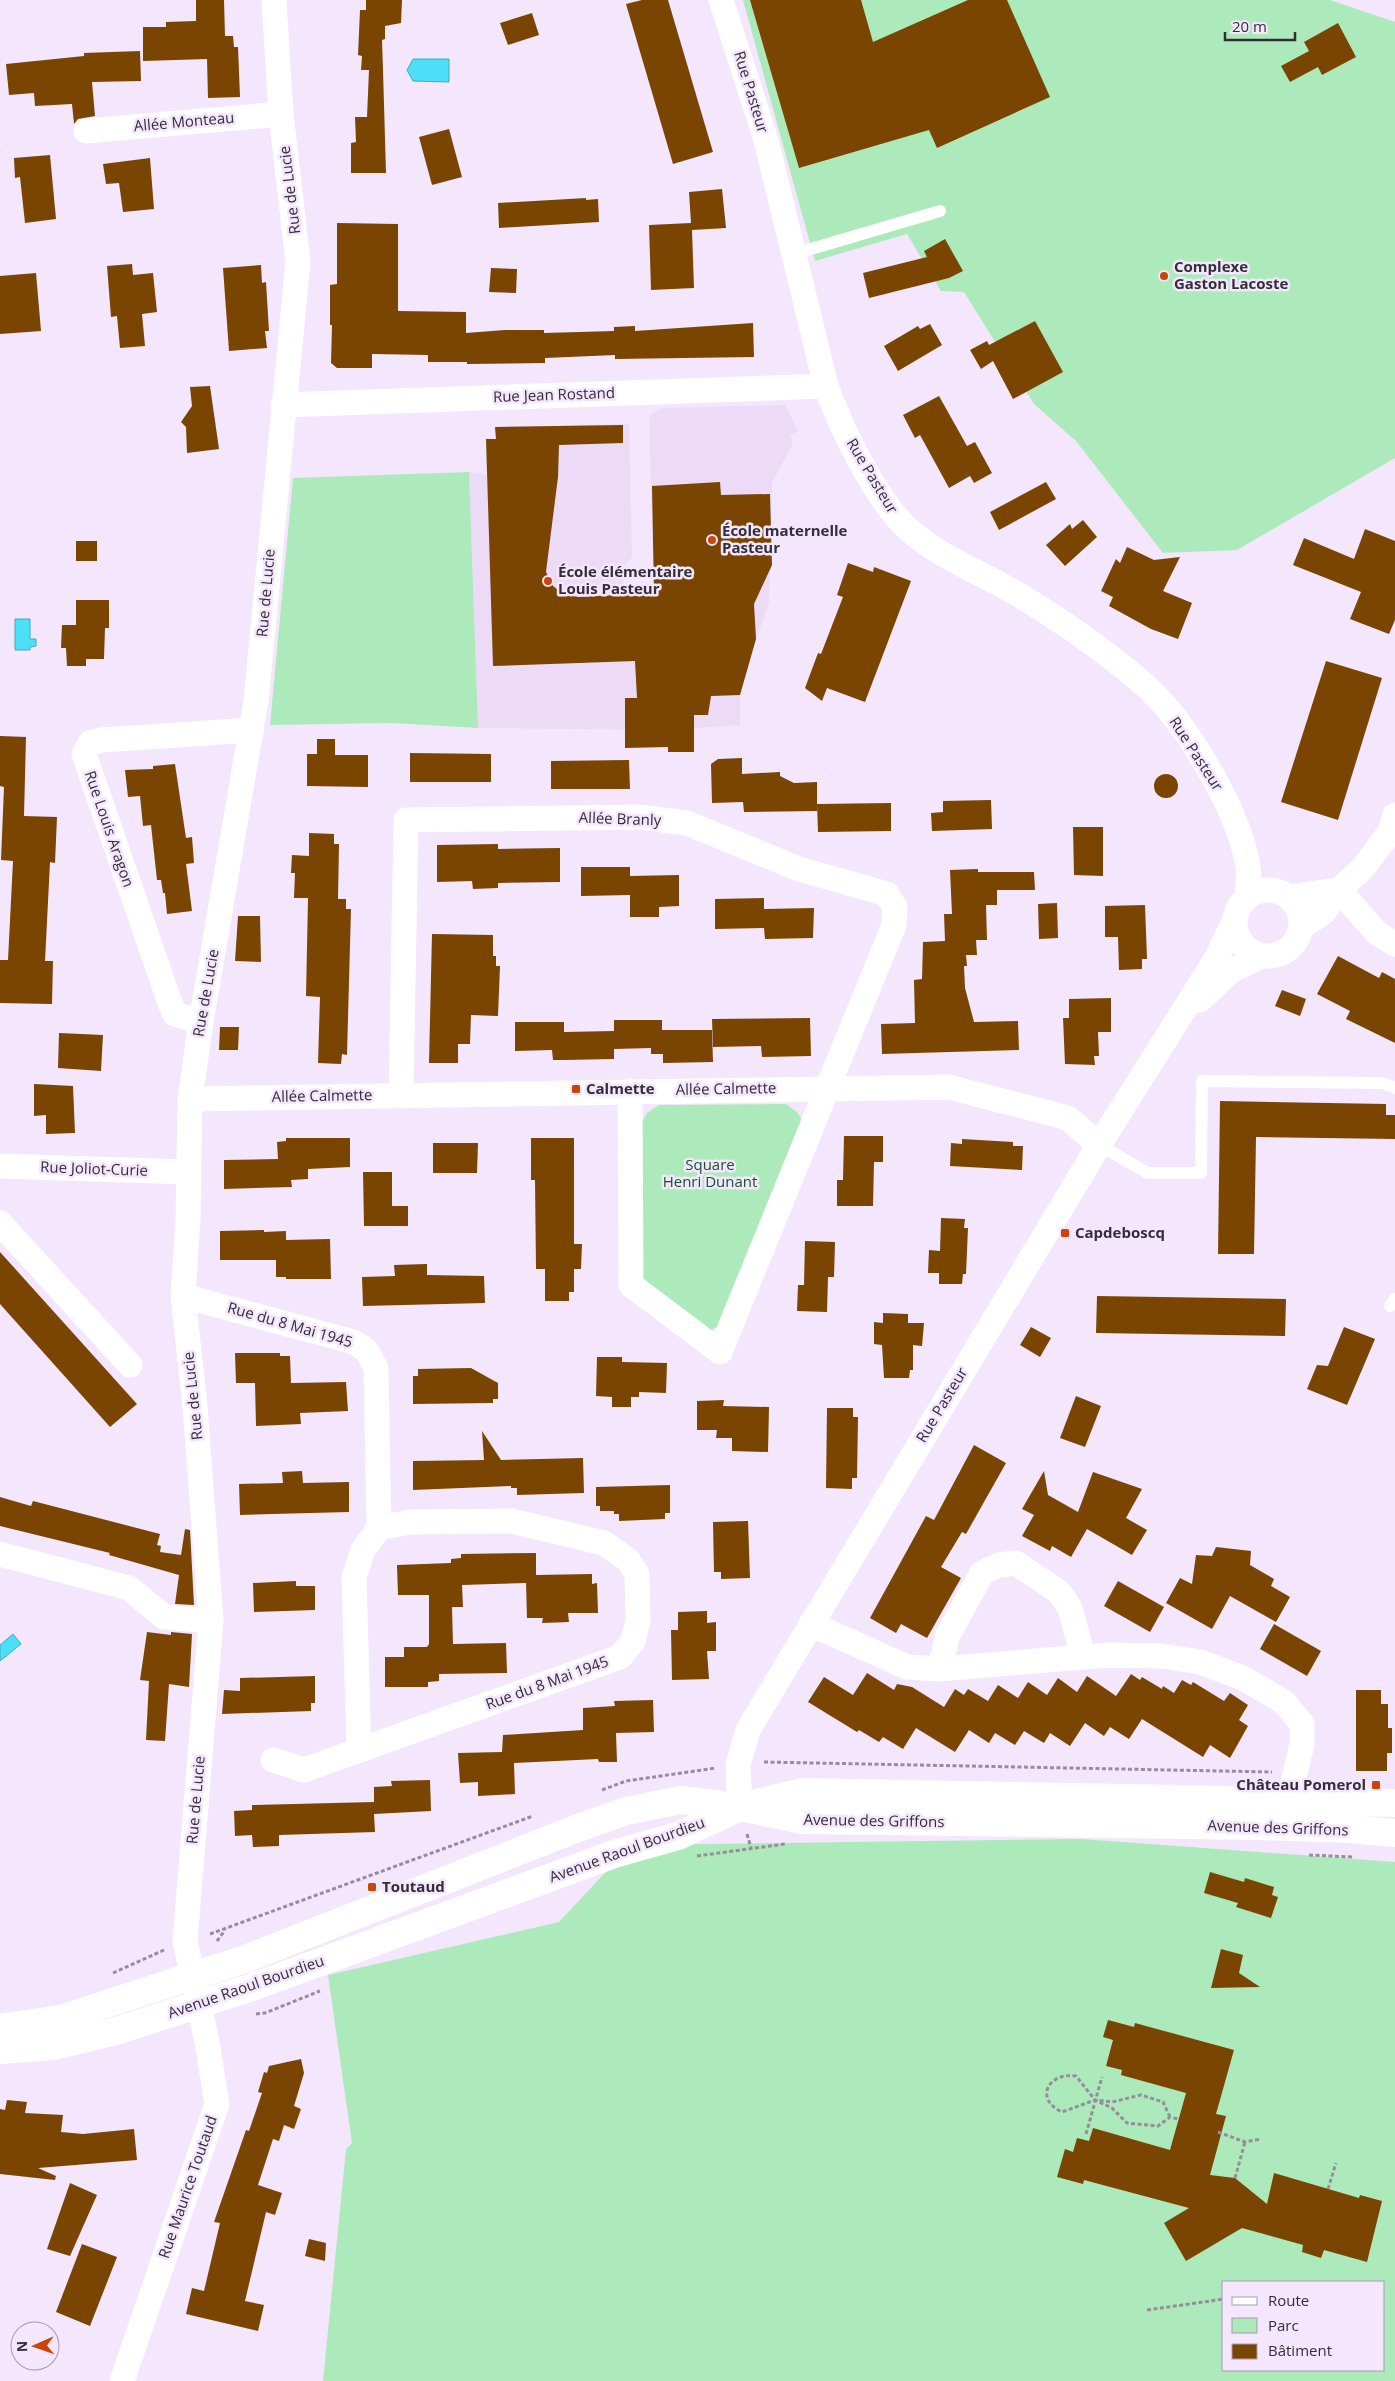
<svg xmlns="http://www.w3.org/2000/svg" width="1395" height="2381" font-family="'Open Sans',sans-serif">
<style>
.built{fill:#ecdaf6}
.green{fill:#adeabb;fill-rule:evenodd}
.water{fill:#4bdff8;stroke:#44aabe}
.building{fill:#7a4500}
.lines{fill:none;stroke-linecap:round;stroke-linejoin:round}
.path{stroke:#978c9c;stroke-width:3;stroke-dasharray:4 2.5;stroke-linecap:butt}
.lane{stroke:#fff;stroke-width:12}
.street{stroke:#fff;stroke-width:25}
.secondary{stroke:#fff;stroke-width:28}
.poi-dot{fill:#cb4508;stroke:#f4e6fc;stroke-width:2}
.labels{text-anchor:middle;stroke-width:5;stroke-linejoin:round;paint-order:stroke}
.street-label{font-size:15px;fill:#342e37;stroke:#f4e6fc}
.poi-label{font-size:15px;font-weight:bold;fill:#342e37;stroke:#f4e6fc;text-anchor:start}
.park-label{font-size:15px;fill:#14552b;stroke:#f4e6fc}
</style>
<rect width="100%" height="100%" fill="#f4e6fc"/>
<path class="built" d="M785 405 798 431 790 435 793 443 772 483 769 602 740 687V725L668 730 478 728 469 472 487 475 486 439 496 438 495 427 629 424 632 557 623 568 624 595 654 593 649 416 662 408Z"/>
<g class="green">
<path d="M743 0H1330L1395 22V458L1237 550 1163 553 1076 441 1034 404 964 292 941 291 907 234 815 261Z"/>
<path d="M469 472 478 728 392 723 270 725 293 478Z"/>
<path d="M786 1104 798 1113 802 1121 721 1325 711 1330 650 1293 643 1278 641 1124 647 1113 659 1105Z"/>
<path d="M1081 1839 1395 1862V2381H323L346 2149 352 2143 328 1975 559 1922 631 1845ZM1224 2282H1384V2370H1224Z"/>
</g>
<g class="water">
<path d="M413 59H449V82L413 81 407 70Z"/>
<path d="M15 619H30V639H36V646L30 647V650H15Z"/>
<path d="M13 1634 21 1644 0 1661V1645Z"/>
</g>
<g class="building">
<path d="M196 0H224L225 36H233L234 47H238L240 97 208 98 207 59 143 61V27H166V22L196 21Z"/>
<path d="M366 0H402L401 23 385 26V39L382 40 383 70H361L362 56 358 55 360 10H366Z"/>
<path d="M642 0H668L713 152 673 164 626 4Z"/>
<path d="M750 0H861L873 42 968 0H1007L1050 97 937 148 929 130 799 168Z"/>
<path d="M532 13 539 35 508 45 500 23Z"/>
<path d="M1338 23 1356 57 1322 75 1318 67 1290 82 1281 66 1309 51 1304 42Z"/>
<path d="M140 51 141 81 92 82 95 116 78 119 74 124 72 104 35 106 34 93 9 95 6 64 84 56V53Z"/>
<path d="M369 70H383L386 173H351V143L356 142 355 117H367Z"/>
<path d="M449 129 462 177 432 185 419 137Z"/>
<path d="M50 155 56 219 25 223 20 177 15 178 14 158Z"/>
<path d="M150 158 154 209 123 212 119 183 106 184 103 164Z"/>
<path d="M722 189 726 228 692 230 694 288 651 290 649 225 691 223 689 192Z"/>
<path d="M586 198V200L598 199 599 222 499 228 498 203Z"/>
<path d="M337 223 398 224V311L466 312V333L505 330H544V333L614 331V327L635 326V331L753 323 754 357 615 359V355L545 358V363L467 364V362H428V355L372 354V368H337L331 363 332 325H330V285L337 284Z"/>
<path d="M945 239 963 271 949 278 869 298 863 273 927 257 924 251Z"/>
<path d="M132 264 133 275 153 273 157 312 142 314 145 346 120 348 117 316 111 317 107 266Z"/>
<path d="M261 265 262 283 266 282 269 331H265L267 348 229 351 223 268Z"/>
<path d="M491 268 517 269 516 293 489 292Z"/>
<path d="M36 273 41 331 0 334V276Z"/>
<path d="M1035 321 1063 372 1013 399 993 361 981 369 970 350 987 341 989 345Z"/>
<path d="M930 324 942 345 898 371 884 346 918 326 920 329Z"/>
<path d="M210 386 219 449 187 453 186 427 181 422 192 406 190 387Z"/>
<path d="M939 396 967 446 975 442 992 473 974 483 970 476 949 488 920 435 915 438 903 415Z"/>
<path d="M623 425V443L559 445 558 477 546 572 553 586 565 595 579 597 654 593 652 486 720 482 721 495 770 494 772 565 754 604 756 639 740 695 711 696 708 715H694V752H668V747L625 748V698H637L635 661 493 666 486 439H496L495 427Z"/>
<path d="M1046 482 1056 499 999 530 990 512Z"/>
<path d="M1083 520 1097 537 1065 566 1046 545 1070 524 1072 529Z"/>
<path d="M1365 529 1395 541V620L1389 634 1350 619 1361 592 1293 565 1304 538 1354 559Z"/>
<rect x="76" y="541" width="21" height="20"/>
<path d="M1127 547 1154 560 1180 557 1163 591 1192 603 1178 639 1151 629 1109 606 1113 597 1101 591 1116 559 1120 563Z"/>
<path d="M848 563 873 572 874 567 911 581 865 702 827 688 822 701 805 688 818 653 821 654 843 597 837 595Z"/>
<path d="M76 600H109V628H105L104 659H86V666H67L66 648H61L62 625H76Z"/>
<path d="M1326 661 1382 678 1338 820 1281 802Z"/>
<path d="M0 736 26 737 24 816 57 817 55 863 50 862 45 961H53L52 1004 0 1003V960H8L13 861 1 860 4 787 0 786Z"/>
<path d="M317 739H335V755H368V787L307 786V754H317Z"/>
<path d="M410 753 491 754V782H410Z"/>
<path d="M742 758V774L780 772V776L794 783 817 782V811L744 812 743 802 712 803 711 764 718 759Z"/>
<path d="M629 760 630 789H551V761Z"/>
<path d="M175 764 186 838 192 837 194 863 186 864 192 911 167 914 165 893H163L161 880H157L151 825 143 826 140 796 128 797 125 770 153 769V766Z"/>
<circle cx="1166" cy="786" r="12"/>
<path d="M991 800 992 829 932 831 931 813 943 812V801Z"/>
<path d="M891 803V831L818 832 817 804Z"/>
<path d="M1073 827H1103V876L1074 875Z"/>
<path d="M309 833 334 834V844H339L338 899H346V909H351L347 1055 342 1054 341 1064 318 1063 320 997 306 996 308 898H294L295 873H291L292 855 309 856Z"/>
<path d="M498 844V849L560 848V882L498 883V888L473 889 472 881 437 882V845Z"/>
<path d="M581 867H630V876L679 875V906L659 907V917H630V895L581 896Z"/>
<path d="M978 869V872H1034L1035 890H997V905H986L987 940H976L977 955H966L967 966H964L965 988 974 1022 1018 1021 1019 1050 882 1054 881 1024 915 1023 914 980 922 979 923 942 945 941 944 914H952L950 870Z"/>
<path d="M764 898V909L814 908 813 938 765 939 764 928 715 929V899Z"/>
<path d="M1057 903 1058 938 1039 939 1038 904Z"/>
<path d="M1145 905 1147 959H1142V969L1119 970 1118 937H1105V906Z"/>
<path d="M238 916H260L261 962 235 961Z"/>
<path d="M432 934 493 935V956H496V966H500L498 1016 471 1015 470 1044H458V1063H429Z"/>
<path d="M1338 956 1379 978 1382 972 1395 979V1043L1346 1019 1350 1011 1317 994Z"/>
<path d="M1282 990 1306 999 1300 1016 1275 1006Z"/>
<path d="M1111 998V1032H1098L1099 1056H1094L1095 1065 1065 1064 1063 1018H1069V999Z"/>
<path d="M810 1018 811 1056 762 1057 761 1046 713 1047 712 1019Z"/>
<path d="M614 1020H662V1030H712L713 1062 663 1063V1054H651V1048L614 1049V1059L564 1060H553L552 1050 515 1051V1022H564V1032L614 1031Z"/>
<path d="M220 1027H239L238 1050H219Z"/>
<path d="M59 1033 103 1035 101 1071 58 1068Z"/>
<path d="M34 1084 73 1086 75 1133 46 1134V1115L34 1116Z"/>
<path d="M1220 1101 1386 1104V1115H1395V1139L1256 1137 1254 1254H1218Z"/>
<path d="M844 1136H883V1162H874L873 1206H837V1180H843Z"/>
<path d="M286 1138H350V1167L308 1169V1179L291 1180 292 1187 224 1189V1160L278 1159 277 1142 286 1141Z"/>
<path d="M531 1138H574V1244H582L581 1269H574V1292H569V1301H545V1269H536L535 1180H531Z"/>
<path d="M962 1139 1013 1142V1146H1023L1022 1170 950 1166 951 1143 962 1144Z"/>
<path d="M433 1143H478L477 1173H433Z"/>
<path d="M363 1172H392V1206H408V1226H364Z"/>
<path d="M941 1218 965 1219 964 1228H968L966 1274H963L962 1284H939V1273H928L929 1250 940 1251Z"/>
<path d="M264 1230V1232L286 1231V1240L330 1239 331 1279H286V1277H276V1260H220V1231Z"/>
<path d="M805 1241 835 1242 834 1277H828L827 1312 797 1311 798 1285H804Z"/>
<path d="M0 1252 137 1404 110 1427 0 1304Z"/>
<path d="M427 1264V1275L484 1276 485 1303 363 1306 362 1277 395 1276 394 1265Z"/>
<path d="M1097 1296 1286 1299 1285 1336 1096 1333Z"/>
<path d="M883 1313 908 1314V1323H924L922 1346 913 1345V1370H910L909 1378H884L882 1345 874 1344V1322L883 1323Z"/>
<path d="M1031 1327 1051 1338 1040 1357 1020 1345Z"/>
<path d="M1344 1327 1375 1339 1347 1405 1307 1389 1317 1365 1328 1366Z"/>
<path d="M235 1353H280V1356H290L291 1383 346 1382 348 1411 300 1413 301 1424 256 1426 255 1383H236Z"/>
<path d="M597 1357H622V1362L667 1363 666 1393 639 1392V1397H631V1407H612V1397L596 1396Z"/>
<path d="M471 1368 498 1383V1399H493V1403L413 1404V1376H418V1369Z"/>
<path d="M1076 1396 1101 1406 1085 1447 1060 1438Z"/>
<path d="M724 1400 723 1406 769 1407 768 1452 732 1451V1438H716L717 1430H697V1401Z"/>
<path d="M827 1408H853V1417H858L857 1478H852V1489L826 1488Z"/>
<path d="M482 1431 501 1460 583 1458 584 1493 517 1495V1488H511V1486L413 1490V1461L484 1460Z"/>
<path d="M974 1445 1006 1463 966 1534 962 1532 941 1567 961 1578 927 1638 901 1624 896 1633 870 1618 926 1516 934 1520Z"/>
<path d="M302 1471 303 1483 349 1482V1512L240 1515 239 1484 283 1483 282 1472Z"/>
<path d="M1044 1471 1048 1495 1078 1512 1093 1472 1142 1489 1126 1518 1147 1530 1132 1555 1087 1529 1071 1557 1052 1546 1050 1551 1022 1536 1034 1515 1022 1509Z"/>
<path d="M670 1485V1513H665V1519L619 1521V1514H614V1511H600V1506H596V1487Z"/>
<path d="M0 1497 31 1506 33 1501 160 1534 157 1545 161 1546 160 1552 181 1555 185 1529 190 1530 194 1605 175 1604 179 1575 109 1555 110 1553 0 1526Z"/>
<path d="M748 1521 750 1578 721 1579V1572H714L713 1522Z"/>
<path d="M1216 1547 1251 1551 1250 1565 1274 1579 1271 1586 1290 1597 1276 1622 1230 1596 1212 1629 1166 1603 1180 1578 1192 1584 1196 1555 1212 1556Z"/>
<path d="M536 1553V1575L592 1574V1584L597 1583 598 1613H568L569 1622 542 1623 543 1618H527L526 1583 462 1585 463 1607H452L453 1644 506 1643 507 1673 439 1674V1681L428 1682V1687H385V1657H404V1647H427L429 1644V1595H398L397 1565 451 1563V1559L461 1558V1554Z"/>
<path d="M296 1581V1586H315V1610L254 1612 253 1583Z"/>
<path d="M1118 1581 1164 1607 1150 1632 1104 1606Z"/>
<path d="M707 1611V1623L716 1622V1651H707L709 1679 672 1680 671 1630H678V1612Z"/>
<path d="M1274 1624 1321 1651 1307 1676 1260 1649Z"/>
<path d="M147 1632 171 1635V1632L192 1634 189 1687 169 1684 165 1741 146 1740 149 1681 140 1680Z"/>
<path d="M867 1673 894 1690 897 1684 912 1687 944 1707 955 1689 964 1695 968 1689 988 1701 998 1685 1018 1698 1028 1682 1047 1695 1058 1678 1077 1692 1087 1676 1116 1696 1131 1674 1140 1680 1142 1677 1162 1689 1163 1686 1174 1693 1182 1680 1191 1685 1193 1682 1224 1701 1230 1693 1248 1705 1239 1720 1248 1726 1230 1758 1210 1745 1203 1757 1142 1719 1129 1739 1110 1727 1104 1736 1085 1723 1070 1746 1050 1733 1044 1743 1024 1731 1015 1745 995 1733 989 1743 969 1730 955 1752 916 1728 903 1749 883 1737 879 1742 859 1730 857 1732 808 1702 824 1677 853 1695Z"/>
<path d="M315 1676V1703H311V1711L222 1714 224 1690 240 1691V1678Z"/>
<path d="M1356 1690H1381V1704H1388V1728H1392V1753H1387V1771H1356Z"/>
<path d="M653 1700 654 1732 616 1733 617 1762H599L598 1759 514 1763 515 1794 478 1796V1782L460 1783 458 1753 502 1752 503 1735 583 1730V1708L615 1706 614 1701Z"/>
<path d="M430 1780 431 1811 374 1814 375 1832 279 1835V1846L253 1847 252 1835 235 1836 234 1811 252 1810V1805L374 1802V1787L392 1786 391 1781Z"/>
<path d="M1210 1872 1244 1882 1245 1878 1274 1887 1272 1895 1278 1897 1271 1918 1236 1907 1238 1903 1204 1893Z"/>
<path d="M1221 1949 1243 1955 1239 1973 1260 1987 1211 1988Z"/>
<path d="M1108 2020 1134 2027 1135 2023 1234 2050 1216 2114 1226 2116 1210 2175 1235 2178 1267 2204 1274 2173 1359 2198 1360 2195 1382 2201 1367 2262 1324 2250 1321 2258 1302 2252 1303 2245 1242 2228 1186 2261 1164 2223 1189 2208 1084 2180 1083 2184 1057 2177 1065 2149 1073 2152 1077 2138 1089 2141 1093 2128 1170 2150 1186 2093 1121 2075 1122 2070 1106 2066 1113 2040 1103 2037Z"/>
<path d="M301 2059 304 2073 294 2106 301 2109 294 2129 284 2125 279 2141 273 2139 258 2185 282 2193 275 2215 266 2212 245 2301 264 2305 258 2331 186 2314 192 2288 204 2291 220 2223 214 2222 246 2130 249 2131 262 2093 258 2092 264 2072 267 2073 269 2066Z"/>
<path d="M7 2100 27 2102 25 2113 63 2115 61 2132 83 2134 134 2129 137 2160 38 2168 56 2176 55 2180 0 2174V2109L5 2110Z"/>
<path d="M70 2183 97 2195 70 2256 47 2249Z"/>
<path d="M309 2239 326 2243 325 2261 305 2256Z"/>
<path d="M82 2244 117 2257 90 2326 56 2312Z"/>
</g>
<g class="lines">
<g class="path">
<path d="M764 1762 1272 1772"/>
<path d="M602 1790 626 1781 716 1768"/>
<path d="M747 1834 751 1848"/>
<path d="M1309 1855 1352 1857"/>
<path d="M697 1856 785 1844"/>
<path d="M210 1934 533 1816"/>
<path d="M217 1941 225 1930"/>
<path d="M113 1973 164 1950"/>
<path d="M256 2014 265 2013 320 1991"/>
<path d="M1170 2117 1163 2102 1141 2095 1112 2102 1095 2100 1062 2112C1034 2099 1048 2072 1076 2076L1095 2100 1112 2108 1127 2123 1158 2126 1170 2117 1178 2119"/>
<path d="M1218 2132 1245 2142 1261 2139"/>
<path d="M1086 2134 1102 2077"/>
<path d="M1235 2178 1245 2142"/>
<path d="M1328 2189 1336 2163"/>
<path d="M1147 2310 1224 2299"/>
</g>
<g class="lane">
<path d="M794 254 940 211"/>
<path d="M1099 1145 1148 1173H1201L1202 1081 1383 1083 1395 1088"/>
<path d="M1390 1306 1395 1299"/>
</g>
<g class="street">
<path d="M721 0 766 140 826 386C841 428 876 500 908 529 940 558 983 573 1019 595 1063 622 1109 653 1148 688 1188 725 1240 813 1248 867 1250 876 1247 888 1247 897"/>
<path d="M86 131 281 114"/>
<path d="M283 405 826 386"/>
<circle cx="1268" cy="923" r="33"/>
<path d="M1339 890 1377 933 1395 944"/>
<path d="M1289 897 1339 890"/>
<path d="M1302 927 1324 912 1339 890 1363 868 1390 832 1395 815"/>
<path d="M1200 1000 1232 970 1260 957"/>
<path d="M201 1022 175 1014 170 1003 84 754 90 743 102 740 252 730"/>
<path d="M401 1095 406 820 640 817 687 823 799 869 887 894 895 907 894 925 720 1352 631 1285 630 1091"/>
<path d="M190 1099 949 1087 1068 1118 1099 1145"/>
<path d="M0 1166 188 1172"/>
<path d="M0 1223 130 1365"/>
<path d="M183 1296 354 1342 367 1351 376 1368 379 1528"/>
<path d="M0 1554 129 1588 164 1617 211 1621"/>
<path d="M811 1624 907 1667 940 1669 1108 1655 1161 1656 1200 1662 1243 1678 1284 1702 1302 1724V1744L1289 1800"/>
<path d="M940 1669 947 1637 982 1573 999 1565 1016 1563 1059 1592 1070 1608 1083 1657"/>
<path d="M273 1760 304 1770 620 1657 633 1641 638 1621 637 1574 628 1560 604 1543 511 1521 410 1522 379 1528 363 1550 354 1577 359 1750"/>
<path d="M740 1807 738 1765 748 1730 1099 1145 1216 959 1233 924"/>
<path d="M122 2381 217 2104 207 2042 185 1941 211 1621 195 1406 183 1296 188 1220 190 1099 201 1022 256 701 298 262 281 114 274 0"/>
</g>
<g class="secondary">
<path d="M0 2028 60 2019 245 1959 578 1828 626 1811 681 1800 740 1807 802 1820 1260 1826 1349 1829 1395 1833"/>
<path d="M0 2050 54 2046 113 2032 255 1986 614 1854 678 1836 740 1807 802 1792 1395 1803"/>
</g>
</g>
<g class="poi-dot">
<circle cx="1164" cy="276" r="5"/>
<circle cx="712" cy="540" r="5"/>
<circle cx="548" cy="581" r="5"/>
<rect x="571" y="1084" width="10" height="10" rx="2.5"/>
<rect x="1060" y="1228" width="10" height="10" rx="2.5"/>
<rect x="1371" y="1780" width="10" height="10" rx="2.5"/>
<rect x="367" y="1882" width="10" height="10" rx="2.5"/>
</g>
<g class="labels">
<g class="street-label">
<text transform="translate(751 92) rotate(73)" y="5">Rue Pasteur</text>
<text transform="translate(184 122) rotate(-5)" y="5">Allée Monteau</text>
<text transform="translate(290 190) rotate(-97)" y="5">Rue de Lucie</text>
<text transform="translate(554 395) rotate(-2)" y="5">Rue Jean Rostand</text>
<text transform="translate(872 476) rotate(59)" y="5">Rue Pasteur</text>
<text transform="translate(266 593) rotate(-85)" y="5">Rue de Lucie</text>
<text transform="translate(1196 754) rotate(57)" y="5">Rue Pasteur</text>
<text transform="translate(620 819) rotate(2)" y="5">Allée Branly</text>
<text transform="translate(109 829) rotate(71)" y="5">Rue Louis Aragon</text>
<text transform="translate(206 993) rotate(-80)" y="5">Rue de Lucie</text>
<text transform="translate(726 1089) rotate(-1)" y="5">Allée Calmette</text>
<text transform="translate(322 1096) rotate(-1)" y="5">Allée Calmette</text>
<text transform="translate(94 1169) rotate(2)" y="5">Rue Joliot-Curie</text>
<text transform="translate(290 1325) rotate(16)" y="5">Rue du 8 Mai 1945</text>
<text transform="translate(193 1396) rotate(-96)" y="5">Rue de Lucie</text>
<text transform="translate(942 1405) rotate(-59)" y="5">Rue Pasteur</text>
<text transform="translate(547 1683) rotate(-20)" y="5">Rue du 8 Mai 1945</text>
<text transform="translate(196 1800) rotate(-85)" y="5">Rue de Lucie</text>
<text transform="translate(874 1821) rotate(1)" y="5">Avenue des Griffons</text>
<text transform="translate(1278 1828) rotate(2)" y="5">Avenue des Griffons</text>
<text transform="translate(627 1850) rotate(-20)" y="5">Avenue Raoul Bourdieu</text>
<text transform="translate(246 1987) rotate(-19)" y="5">Avenue Raoul Bourdieu</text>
<text transform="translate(188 2187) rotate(-71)" y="5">Rue Maurice Toutaud</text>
</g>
<g class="poi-label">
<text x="1174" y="272">Complexe<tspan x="1174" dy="17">Gaston Lacoste</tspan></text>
<text x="722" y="536">École maternelle<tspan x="722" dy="17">Pasteur</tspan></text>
<text x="558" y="577">École élémentaire<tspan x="558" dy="17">Louis Pasteur</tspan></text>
<text x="586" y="1094">Calmette</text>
<text x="1075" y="1238">Capdeboscq</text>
<text x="1366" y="1790" text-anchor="end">Château Pomerol</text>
<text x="382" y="1892">Toutaud</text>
</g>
<g class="park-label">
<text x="710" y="1170">Square<tspan x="710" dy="17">Henri Dunant</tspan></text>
</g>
</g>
<rect x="1222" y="2281" width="162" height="90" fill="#f4e6fc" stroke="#a79cad"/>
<rect x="1232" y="2297" width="25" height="8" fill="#ffffff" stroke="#a79cad"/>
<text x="1268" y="2306" font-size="15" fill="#342e37">Route</text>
<rect x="1232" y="2318" width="25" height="15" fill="#adeabb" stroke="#a79cad"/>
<text x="1268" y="2331" font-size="15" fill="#342e37">Parc</text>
<rect x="1232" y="2344" width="25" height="15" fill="#7a4500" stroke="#a79cad"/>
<text x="1268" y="2356" font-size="15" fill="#342e37">Bâtiment</text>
<g transform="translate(35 2346) rotate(268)"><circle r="24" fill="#f4e6fc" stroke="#a79cad"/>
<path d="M0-4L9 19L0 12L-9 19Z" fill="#cb4508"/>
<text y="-8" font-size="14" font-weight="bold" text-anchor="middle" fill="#342e37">N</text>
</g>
<path d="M1225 32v8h70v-8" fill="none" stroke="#342e37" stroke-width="2.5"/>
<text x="1232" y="32" font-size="15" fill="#342e37" stroke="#f4e6fc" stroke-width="4" paint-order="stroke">20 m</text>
</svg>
